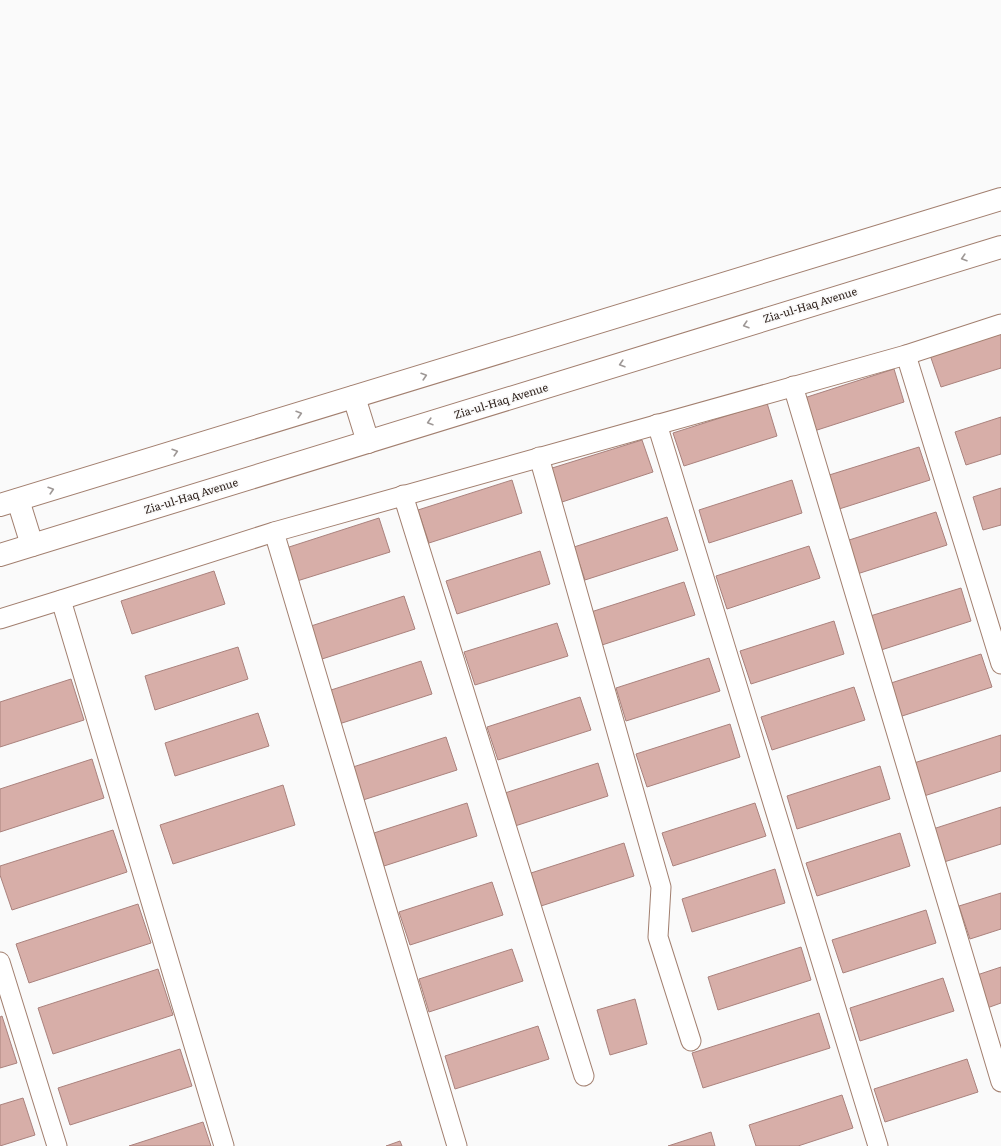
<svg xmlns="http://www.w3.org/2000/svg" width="1001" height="1146" font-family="Literata,serif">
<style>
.building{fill:#d7aea8;stroke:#aa827d}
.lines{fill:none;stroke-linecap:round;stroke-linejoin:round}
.minor-casing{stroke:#a27f6f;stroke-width:21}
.tertiary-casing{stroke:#a27f6f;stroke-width:24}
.minor{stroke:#fff;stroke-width:19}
.tertiary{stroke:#fff;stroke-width:22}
.oneway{stroke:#9e9896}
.labels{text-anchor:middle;stroke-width:3.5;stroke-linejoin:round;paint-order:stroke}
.street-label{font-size:11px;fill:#281b15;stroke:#fafafa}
</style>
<rect width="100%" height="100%" fill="#fafafa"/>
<g class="building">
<path d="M1001 332V368L941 387 930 355Z"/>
<path d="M894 369 904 402 811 432 801 399Z"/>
<path d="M767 403 777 436 684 466 673 433Z"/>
<path d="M1001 417V454L966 465 955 432Z"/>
<path d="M642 440 653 472 559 503 549 469Z"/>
<path d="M919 447 930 480 836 510 826 476Z"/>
<path d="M512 480 522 513 429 543 418 510Z"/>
<path d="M792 480 802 513 709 543 699 510Z"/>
<path d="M1001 488V525L983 530 973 497Z"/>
<path d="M936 512 947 545 854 575 843 542Z"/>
<path d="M667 517 678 550 585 580 574 547Z"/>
<path d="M379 518 390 552 297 581 286 548Z"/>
<path d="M809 546 820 578 727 609 716 576Z"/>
<path d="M540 551 550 584 457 614 446 581Z"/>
<path d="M214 571 225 604 132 634 121 601Z"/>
<path d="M684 582 695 615 602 645 591 612Z"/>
<path d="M961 588 971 621 878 651 867 617Z"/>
<path d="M404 596 415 629 322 659 311 626Z"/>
<path d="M834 621 844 654 751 684 740 651Z"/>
<path d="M557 623 568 656 475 685 464 652Z"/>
<path d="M238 647 248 679 155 710 145 676Z"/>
<path d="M981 654 992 687 899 717 888 684Z"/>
<path d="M709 658 720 691 626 721 616 688Z"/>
<path d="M421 661 432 694 339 724 328 691Z"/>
<path d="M71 679 84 720 0 747V702Z"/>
<path d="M854 687 865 720 772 750 761 717Z"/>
<path d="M580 697 591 730 498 760 487 727Z"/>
<path d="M258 713 269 746 175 776 165 743Z"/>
<path d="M730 724 740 757 647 787 636 754Z"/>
<path d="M1001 735V771L924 796 914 763Z"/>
<path d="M446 737 457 770 363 800 353 767Z"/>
<path d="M92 759 104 798 0 832V789Z"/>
<path d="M598 763 608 796 515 826 505 793Z"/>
<path d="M880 766 890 799 797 829 787 796Z"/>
<path d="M283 785 295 825 173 864 160 825Z"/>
<path d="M467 803 477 836 384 866 374 833Z"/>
<path d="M755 803 766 836 673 866 662 833Z"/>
<path d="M1001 807V844L944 862 933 829Z"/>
<path d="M113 830 127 872 12 910 0 875V866Z"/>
<path d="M900 833 910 866 817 896 806 863Z"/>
<path d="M624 843 634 876 541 906 531 873Z"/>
<path d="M775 869 785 903 692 932 682 899Z"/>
<path d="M492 882 503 915 410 945 399 912Z"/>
<path d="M1001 893V929L970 939 959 906Z"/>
<path d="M138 904 151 943 29 983 16 944Z"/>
<path d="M926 910 936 943 843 973 832 940Z"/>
<path d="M801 947 811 980 718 1010 708 977Z"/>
<path d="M512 949 523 981 429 1012 419 979Z"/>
<path d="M1001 967V1003L987 1008 977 975Z"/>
<path d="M158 969 173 1015 53 1054 38 1008Z"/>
<path d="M943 978 954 1011 860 1041 850 1008Z"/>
<path d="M635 999 647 1044 610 1055 597 1010Z"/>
<path d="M819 1013 830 1048 703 1088 692 1053Z"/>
<path d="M2 1016 17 1063 0 1068V1017Z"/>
<path d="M538 1026 549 1059 455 1089 445 1056Z"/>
<path d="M180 1049 192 1086 70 1125 58 1088Z"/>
<path d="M967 1059 978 1092 885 1122 874 1089Z"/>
<path d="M842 1095 853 1128 798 1146H756L749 1125Z"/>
<path d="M23 1098 35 1135 0 1146V1105Z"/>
<path d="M203 1122 211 1146H129Z"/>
<path d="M711 1132 715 1146H668Z"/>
<path d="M400 1141 402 1146H386Z"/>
</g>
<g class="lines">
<defs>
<g id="minor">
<path d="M906 355 1001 664"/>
<path d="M793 386 1001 1082"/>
<path d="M657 424 878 1146"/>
<path d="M539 457 661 887 658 937 691 1041"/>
<path d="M403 495 584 1076"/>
<path d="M274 532 457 1146"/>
<path d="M61 600 224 1146"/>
<path d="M0 619 61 600 274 532 906 355 1001 324"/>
<path d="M0 962 57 1146"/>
</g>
<g id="tertiary">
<path d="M354 397 368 442"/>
<path d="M18 500 32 545"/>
<path d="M0 505 1001 199"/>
<path d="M0 555 1001 247"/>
</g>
</defs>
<use href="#minor" class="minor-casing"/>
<use href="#tertiary" class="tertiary-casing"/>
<use href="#minor" class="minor"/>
<use href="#tertiary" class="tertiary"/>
</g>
<defs><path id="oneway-chevron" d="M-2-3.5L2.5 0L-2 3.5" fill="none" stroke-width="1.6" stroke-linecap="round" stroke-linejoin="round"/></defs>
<g class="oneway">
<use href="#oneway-chevron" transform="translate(964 258) rotate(163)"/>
<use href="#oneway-chevron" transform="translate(746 325) rotate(163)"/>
<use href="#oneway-chevron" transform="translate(622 364) rotate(163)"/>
<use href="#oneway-chevron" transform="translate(424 376) rotate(-17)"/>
<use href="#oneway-chevron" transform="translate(299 414) rotate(-17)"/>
<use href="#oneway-chevron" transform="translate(430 422) rotate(163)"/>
<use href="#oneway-chevron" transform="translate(175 452) rotate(-17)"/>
<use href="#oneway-chevron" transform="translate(51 490) rotate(-17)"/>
</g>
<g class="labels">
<g class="street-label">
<text transform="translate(810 305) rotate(-17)" y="4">Zia-ul-Haq Avenue</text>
<text transform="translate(501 401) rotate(-17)" y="4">Zia-ul-Haq Avenue</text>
<text transform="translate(191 496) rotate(-17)" y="4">Zia-ul-Haq Avenue</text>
</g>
</g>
</svg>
